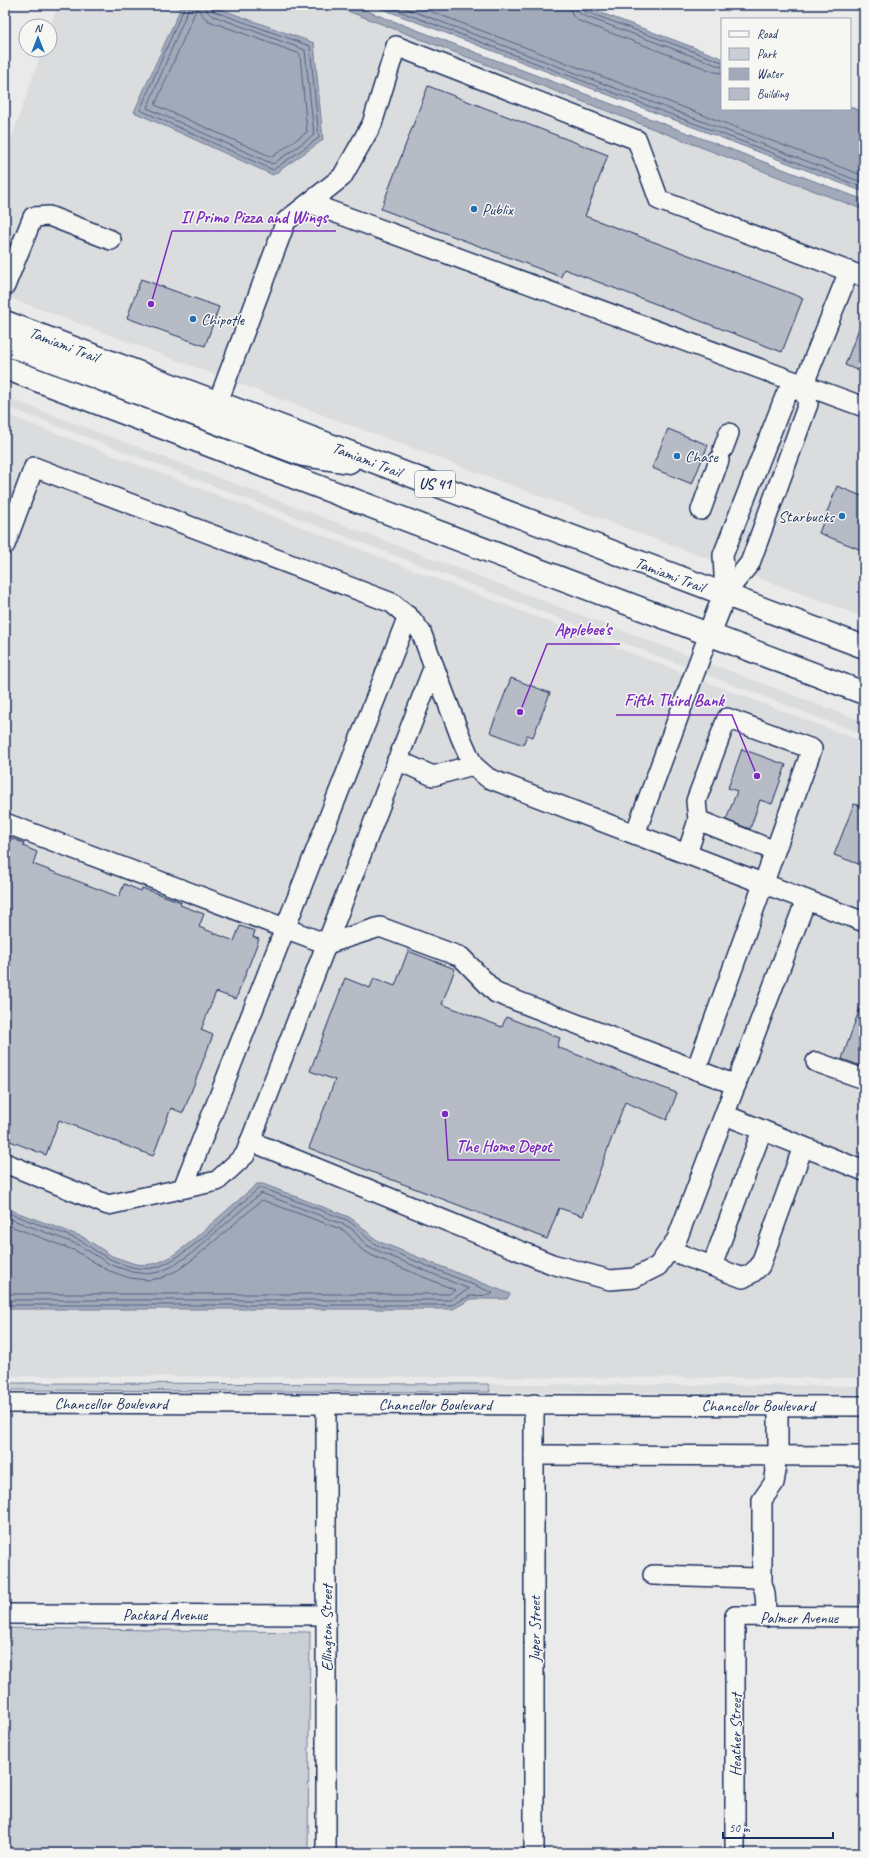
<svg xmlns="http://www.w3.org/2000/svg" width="869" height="1858" font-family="Caveat,sans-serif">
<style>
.built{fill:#dadcde}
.green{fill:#caced5;stroke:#727e9a}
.water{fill:#a2aaba;stroke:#6c7995}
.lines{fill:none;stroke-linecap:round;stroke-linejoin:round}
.shore{stroke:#516083;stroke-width:1}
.building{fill:#b6bbc6;stroke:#1b2f5e}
.minor-casing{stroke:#1b2f5e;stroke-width:22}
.major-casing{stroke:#1b2f5e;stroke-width:25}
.minor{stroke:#f6f6f2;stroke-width:19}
.major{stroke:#f6f6f2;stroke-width:22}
.poi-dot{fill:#1f6fb2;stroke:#f6f6f2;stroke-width:1.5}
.labels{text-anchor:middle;stroke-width:3;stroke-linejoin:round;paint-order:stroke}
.shield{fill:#f6f6f2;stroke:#5d6b8a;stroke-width:1}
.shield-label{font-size:15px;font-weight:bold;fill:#1b2f5e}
.poi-label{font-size:16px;fill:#1b2f5e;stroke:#f6f6f2;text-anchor:start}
.street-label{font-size:16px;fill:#1b2f5e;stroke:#f6f6f2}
.leader{fill:none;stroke:#7b2cbf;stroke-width:1.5}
.callout-dot{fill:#7b2cbf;stroke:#f6f6f2;stroke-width:1.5}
.callout-label{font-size:17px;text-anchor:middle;font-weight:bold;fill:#7b2cbf;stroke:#f6f6f2;stroke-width:3;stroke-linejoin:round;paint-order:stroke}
</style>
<rect width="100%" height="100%" fill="#e9eae9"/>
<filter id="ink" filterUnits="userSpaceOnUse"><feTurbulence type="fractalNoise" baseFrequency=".025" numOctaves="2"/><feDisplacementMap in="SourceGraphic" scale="8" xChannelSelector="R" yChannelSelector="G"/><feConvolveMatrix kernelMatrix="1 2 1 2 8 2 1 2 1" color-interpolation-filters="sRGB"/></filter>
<g filter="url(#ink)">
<g class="built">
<path d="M58 5H182L134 112 314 43 209 5H332L864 210V617L5 296V157L42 50H50V27Z"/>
<path d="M5 397 864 722V735L5 406Z"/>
<path d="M5 414 864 742V1378L5 1376Z"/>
<path d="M488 1384 864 1386V1394L490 1392Z"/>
</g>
<g class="green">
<path d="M5 1383 488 1384 490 1392 5 1390Z"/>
<path d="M5 1628 310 1632 308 1853H5Z"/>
</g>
<g class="water">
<path d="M182 5H209L314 43 323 140 273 175 134 112Z"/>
<path d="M332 5H351L864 200V210Z"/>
<path d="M372 5H580L722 58V109H850V107L864 112V192Z"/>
<path d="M257 1184H263L349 1217C361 1224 368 1235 380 1242L510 1294 507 1299H471L453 1309H5V1208L83 1237 112 1256 135 1264 146 1265 157 1263 169 1258 187 1245Z"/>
</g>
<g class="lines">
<g class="shore">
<path d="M185 5 140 110 273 170 319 138 310 46 213 11 210 5"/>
<path d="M190 5 147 108 273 164 314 135 305 50 211 15 207 11 205 5"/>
<path d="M383 5 864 188"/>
<path d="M397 5 864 183"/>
<path d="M414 5 864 176"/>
<path d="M570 5 572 15 579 21 715 72 722 73"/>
<path d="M576 5 577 11 582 15 722 67"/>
<path d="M581 5 584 11 722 62"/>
<path d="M198 9 204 17 209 21 300 54 307 132 272 157 155 105 196 10Z"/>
<path d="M5 1212C30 1221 55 1230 79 1240 85 1242 89 1247 94 1250 112 1261 136 1273 157 1267 185 1259 234 1209 258 1189L262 1188 347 1220C360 1228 365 1239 379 1246L493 1293 491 1295 470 1296 452 1305H5"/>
<path d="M5 1217 79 1245 109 1264 132 1272 147 1274 159 1272 173 1266 192 1253 261 1193 345 1225 352 1229 365 1244 376 1250 469 1289 450 1300H5"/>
<path d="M5 1224 76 1251 107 1270 130 1278 148 1280 161 1278 178 1270 196 1257 262 1200 343 1230 348 1234 361 1249 373 1256 455 1290 449 1294H5"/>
</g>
</g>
<g class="building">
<path d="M428 86 608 155 585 216 803 298 782 352 564 269 561 277 381 209Z"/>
<path d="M141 279 219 307 205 346 127 318Z"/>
<path d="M863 318H864V373L845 365Z"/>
<path d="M668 429 708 445 692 484 652 468Z"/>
<path d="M837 486 864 497V551L819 533Z"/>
<path d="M511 678 550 693 533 737 527 735 523 745 490 732Z"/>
<path d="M742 749 786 765 772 804 760 800 750 829 726 820 737 791 728 788Z"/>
<path d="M854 804 864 807V866L834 855Z"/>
<path d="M5 836 24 843 23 846 37 852 33 864 119 897 124 884 141 891 142 888 181 902 180 905 204 914 199 927 234 941 240 926 255 931 253 937 259 939 236 999 216 992 201 1030 213 1035 183 1113 171 1108 153 1156 59 1120 46 1155 5 1139Z"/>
<path d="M408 951 455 969 442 1004 502 1027 506 1017 560 1038 557 1047 677 1093 667 1120 625 1102 583 1216 559 1208 547 1239 309 1148 335 1080 310 1071 345 978 370 988 374 978 395 986Z"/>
<path d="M862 1002H864V1067L842 1059Z"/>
</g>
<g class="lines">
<defs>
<g id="minor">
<path d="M309 203 864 407"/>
<path d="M5 286 33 217 49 216 111 240"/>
<path d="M218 402 286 221 342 177 372 124 396 46 637 140 659 200 864 277"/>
<path d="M723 449 729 433"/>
<path d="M701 510 719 460"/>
<path d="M5 545 34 467 392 603 412 620 421 632 461 738 473 765 488 778 864 922"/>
<path d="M725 594 750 563 808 404 803 386 849 271"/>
<path d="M725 594 723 555 786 394 803 386"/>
<path d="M397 760 433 776 473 765"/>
<path d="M5 823 327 944 380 927 461 957 496 993 736 1085"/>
<path d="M635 834 709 634"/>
<path d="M687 854 698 820"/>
<path d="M816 1062 864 1079"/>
<path d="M696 1070 812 749 727 718 696 801 698 820 775 851"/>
<path d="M725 1115 864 1171"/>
<path d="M250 1141 552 1264 610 1280 634 1278 658 1266 677 1239 806 900"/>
<path d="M5 1163 108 1205 217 1181 245 1155 434 666"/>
<path d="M183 1188 408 616"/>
<path d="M669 1250 743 1278 752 1273 760 1266 803 1147"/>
<path d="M712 1266 762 1130"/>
<path d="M5 1403 864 1406"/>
<path d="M778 1405V1456"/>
<path d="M534 1455 864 1456"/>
<path d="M653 1575 757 1578C768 1587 765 1603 766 1617"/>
<path d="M762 1583V1500L774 1483 776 1471 774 1456"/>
<path d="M5 1614 326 1615"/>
<path d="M326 1853V1404"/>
<path d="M534 1853V1404"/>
<path d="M735 1853V1616L864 1617"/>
</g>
<g id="major">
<path d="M5 322 864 647"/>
<path d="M5 345 23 350 303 455 349 462"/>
<path d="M5 368 864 693"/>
<path d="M709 634 725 594"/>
</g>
</defs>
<use href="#minor" class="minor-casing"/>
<use href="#major" class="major-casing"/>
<use href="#minor" class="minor"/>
<use href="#major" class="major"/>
</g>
</g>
<g class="poi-dot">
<circle cx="474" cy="209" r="4"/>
<circle cx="193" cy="319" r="4"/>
<circle cx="677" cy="456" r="4"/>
<circle cx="842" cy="516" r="4"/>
</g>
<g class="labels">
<rect class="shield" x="415" y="471" width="40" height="26" rx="3"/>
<g class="shield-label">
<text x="435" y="489">US 41</text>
</g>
<g class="poi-label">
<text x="482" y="215">Publix</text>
<text x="201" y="325">Chipotle</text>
<text x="685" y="462">Chase</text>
<text x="834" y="522" text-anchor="end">Starbucks</text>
</g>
<g class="street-label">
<text transform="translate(64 344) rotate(21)" y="6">Tamiami Trail</text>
<text transform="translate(367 459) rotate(21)" y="6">Tamiami Trail</text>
<text transform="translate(670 574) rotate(21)" y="6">Tamiami Trail</text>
<text x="111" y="1409">Chancellor Boulevard</text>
<text x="435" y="1410">Chancellor Boulevard</text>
<text x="758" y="1411">Chancellor Boulevard</text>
<text x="165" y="1620">Packard Avenue</text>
<text x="799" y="1623">Palmer Avenue</text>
<text transform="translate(326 1628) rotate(-90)" y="6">Ellington Street</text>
<text transform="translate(534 1629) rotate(-90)" y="6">Juper Street</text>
<text transform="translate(735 1735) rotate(-90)" y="6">Heather Street</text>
</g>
</g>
<path class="leader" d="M151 304L172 231H336M520 712L547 644H620M757 776L732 715H616M445 1114L448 1160H560"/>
<g class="callout-dot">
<circle cx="151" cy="304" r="4"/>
<circle cx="520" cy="712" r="4"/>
<circle cx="757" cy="776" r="4"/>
<circle cx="445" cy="1114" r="4"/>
</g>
<g class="callout-label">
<text x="254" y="223">Il Primo Pizza and Wings</text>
<text x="583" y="635">Applebee's</text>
<text x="674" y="706">Fifth Third Bank</text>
<text x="504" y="1152">The Home Depot</text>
</g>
<rect width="869" height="1858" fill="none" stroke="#f6f6f2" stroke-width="20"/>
<rect x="10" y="10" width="849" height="1838" fill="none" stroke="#1b2f5e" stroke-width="1.5" filter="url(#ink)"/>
<rect x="721" y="18" width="130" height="92" fill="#f6f6f2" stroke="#9ea6b7"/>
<rect x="729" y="31" width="20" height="6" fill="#f6f6f2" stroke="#9ea6b7"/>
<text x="757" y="38" font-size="12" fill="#1b2f5e">Road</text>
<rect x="729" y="48" width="20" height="12" fill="#caced5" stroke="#9ea6b7"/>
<text x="757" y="58" font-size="12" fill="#1b2f5e">Park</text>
<rect x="729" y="68" width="20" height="12" fill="#a2aaba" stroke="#9ea6b7"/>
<text x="757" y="78" font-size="12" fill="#1b2f5e">Water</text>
<rect x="729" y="88" width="20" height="12" fill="#b6bbc6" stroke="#9ea6b7"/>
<text x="757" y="98" font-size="12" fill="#1b2f5e">Building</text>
<g transform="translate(38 38)"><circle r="19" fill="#f6f6f2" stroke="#9ea6b7"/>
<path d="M0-3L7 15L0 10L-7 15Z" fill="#1f6fb2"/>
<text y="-6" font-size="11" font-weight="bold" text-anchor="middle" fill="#1b2f5e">N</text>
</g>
<path d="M723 1832v6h110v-6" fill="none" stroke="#1b2f5e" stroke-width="2"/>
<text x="729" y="1832" font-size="12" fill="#1b2f5e" stroke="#f6f6f2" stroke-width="3" paint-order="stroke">50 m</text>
</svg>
